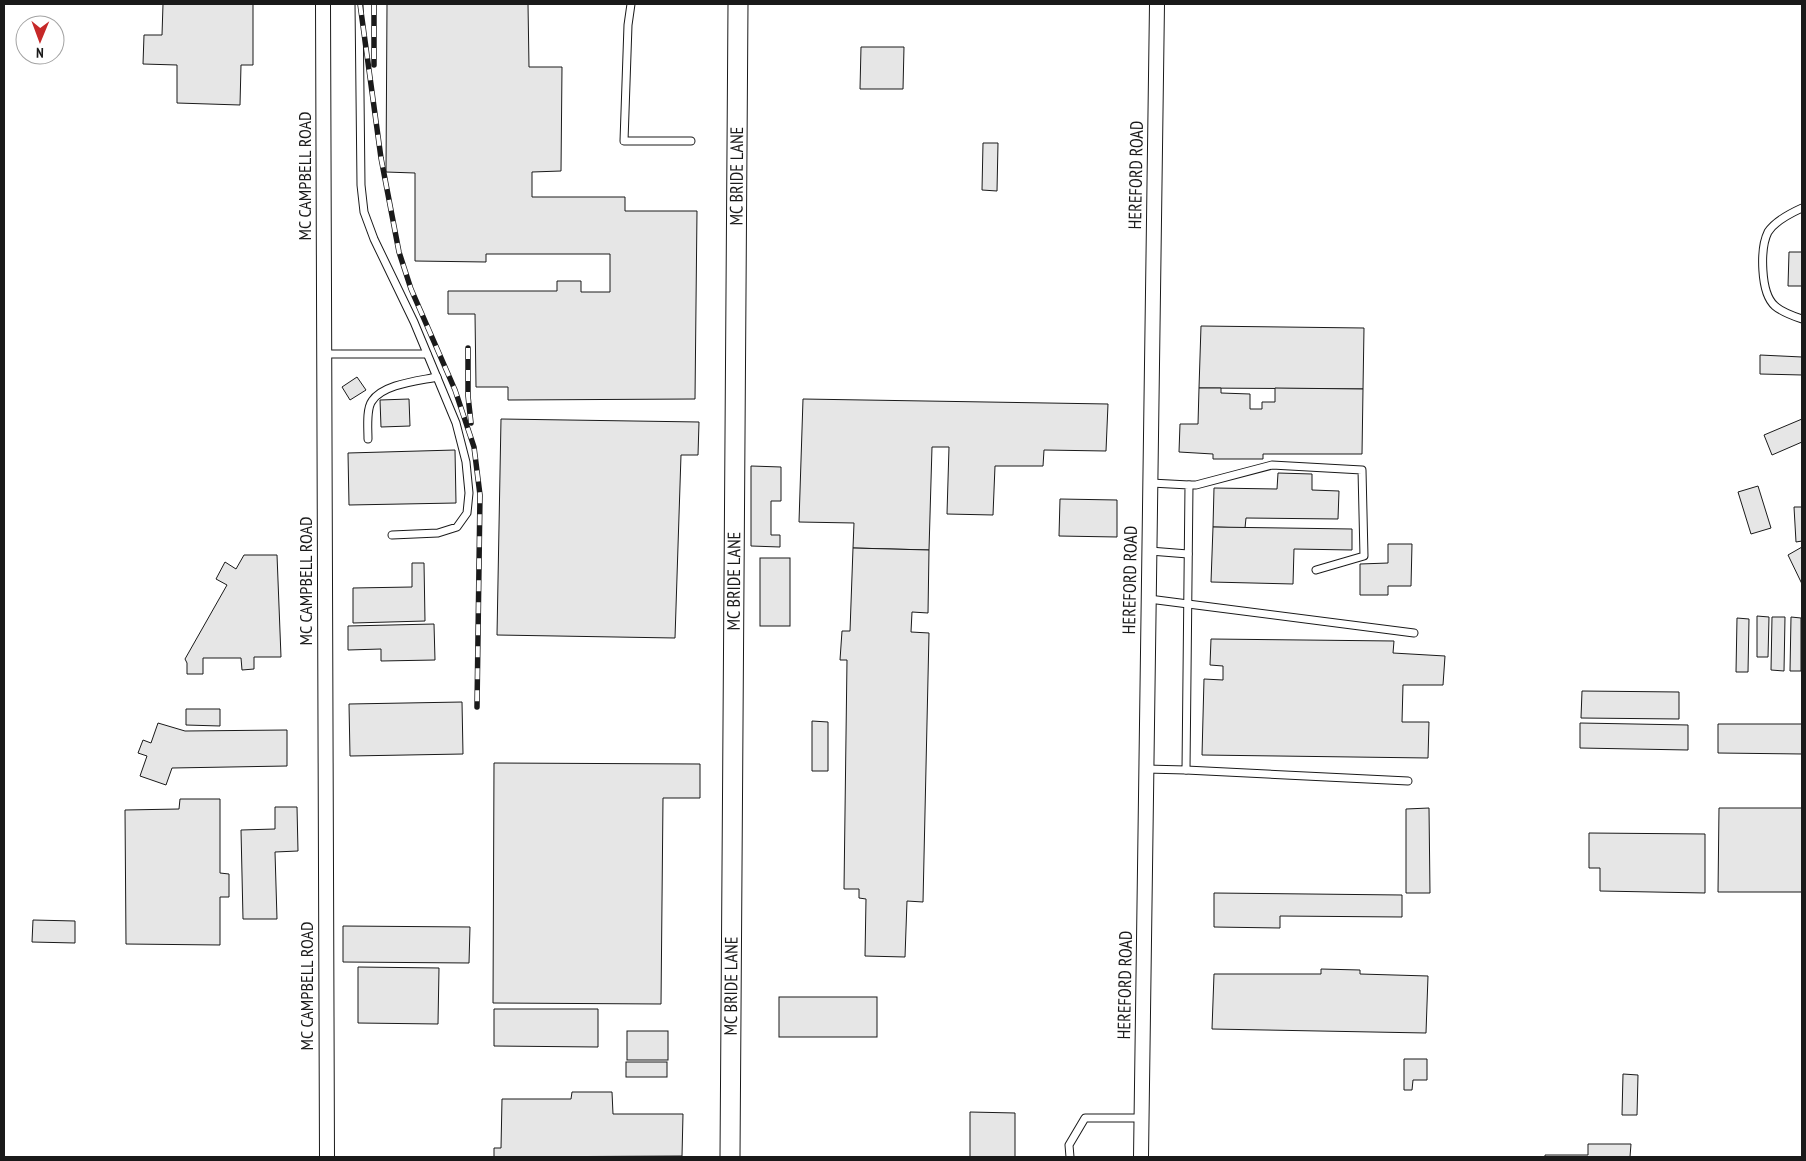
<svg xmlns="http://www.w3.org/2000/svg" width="1806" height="1161" font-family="'PT Sans Narrow',sans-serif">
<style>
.building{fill:#e6e6e6;stroke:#1a1a1a}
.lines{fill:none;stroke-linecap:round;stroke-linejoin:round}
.lane-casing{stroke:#1a1a1a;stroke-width:9}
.street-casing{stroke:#1a1a1a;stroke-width:16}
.secondary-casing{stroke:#1a1a1a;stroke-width:21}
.lane{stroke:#fff;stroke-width:7}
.street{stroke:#fff;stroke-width:14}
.secondary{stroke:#fff;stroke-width:19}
.rail-casing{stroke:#1a1a1a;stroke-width:5.5}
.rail{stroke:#fff;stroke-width:4;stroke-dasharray:11;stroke-linecap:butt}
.labels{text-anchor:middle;stroke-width:4;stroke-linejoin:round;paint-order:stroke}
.street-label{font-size:18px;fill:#1a1a1a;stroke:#fff}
</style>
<rect width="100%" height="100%" fill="#fff"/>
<g class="building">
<path d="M163 4H253V65H241L240 105 177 103V65L143 64 144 35H162Z"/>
<path d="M387 4H528L529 67H562L561 171 532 172V197H625V211H697L695 399 508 400V387H476L475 314H448V291H557V281H581V292H610V254H486V262L415 261V173L386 172Z"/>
<path d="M861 47H904L903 89H860Z"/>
<path d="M983 143H998L997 191 982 190Z"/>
<path d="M1789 252H1802V286H1788Z"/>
<path d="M1201 326 1364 328 1363 389 1199 388Z"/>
<path d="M1760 355 1802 357V375L1760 374Z"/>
<path d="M357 377 366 390 350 400 342 387Z"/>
<path d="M1199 388H1221V393L1250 394V409H1262V402H1275V388L1363 389 1362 454H1263V459H1213V454L1179 452 1180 424H1198Z"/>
<path d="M409 399 410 426 381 427 380 400Z"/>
<path d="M803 399 1108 404 1106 451 1044 450 1043 466H995L993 515 947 514 949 447H932L929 550 853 548 854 523 799 522Z"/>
<path d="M501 419 699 422 698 455H681L675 638 497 635Z"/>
<path d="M1802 419V442L1772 455 1764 435Z"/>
<path d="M455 450 456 503 349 505 348 453Z"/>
<path d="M751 466 781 467V501H771V535H780V547L751 546Z"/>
<path d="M1278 473 1312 474V490L1339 491 1338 519 1246 518 1245 528 1213 527 1214 488 1277 489Z"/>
<path d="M1758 486 1771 528 1751 534 1738 492Z"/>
<path d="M1060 499 1117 500V537L1059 536Z"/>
<path d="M1794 507H1802V541L1796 542Z"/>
<path d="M1213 527 1352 529V550L1294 549 1293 584 1211 582Z"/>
<path d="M1388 544H1412L1411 586H1388V595H1360V564L1388 563Z"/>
<path d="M1802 547V584L1788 555Z"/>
<path d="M853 548 929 550 928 613 912 612 911 632 929 633 923 902 907 901 905 957 865 956 866 899 859 898V889H844L847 660H840L842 631H850Z"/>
<path d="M244 555H277L281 657H254V669L242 670 241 658H203V674H187V663L185 659 227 585 216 579 225 562 236 569Z"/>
<rect x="760" y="558" width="30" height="68"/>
<path d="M412 563H424L425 621 353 623V588L412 587Z"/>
<path d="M1757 616 1769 617 1768 657H1757Z"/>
<path d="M1772 617H1785L1784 671 1771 670Z"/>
<path d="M1791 617 1801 618V671H1790Z"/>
<path d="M1737 618 1749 619 1748 672H1736Z"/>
<path d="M434 624 435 660 381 661V649L348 650V626Z"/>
<path d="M1211 639 1394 641 1393 653 1445 656 1443 685H1403L1402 722H1429L1428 758 1202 755 1204 679 1223 680V666L1210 665Z"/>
<path d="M1582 691 1679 692V719L1581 718Z"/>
<path d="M462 702 463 754 350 756 349 704Z"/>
<path d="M186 709H220V726L186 725Z"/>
<path d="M812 721 828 722V771H812Z"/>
<path d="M158 723 185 731 287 730V766L172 768 166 785 140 776 147 756 138 753 143 740 151 743Z"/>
<path d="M1580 723 1688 725V750L1580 748Z"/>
<path d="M1718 724H1802V754L1718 753Z"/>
<path d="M494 763 700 764V798H663L661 1004 493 1003Z"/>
<path d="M180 799H220V873L229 874V897H220V945L126 944 125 810 179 809Z"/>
<path d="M275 807H297L298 851 275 852 277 919H243L241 830 275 829Z"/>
<path d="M1429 808 1430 893H1406V809Z"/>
<path d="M1719 808H1802V892H1718Z"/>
<path d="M1589 833 1705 834V893L1600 891V868H1589Z"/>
<path d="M1214 893 1402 895V917L1280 916V928L1214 927Z"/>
<path d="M33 920 75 921V943L32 942Z"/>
<path d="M343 926 470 927 469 963 343 962Z"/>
<path d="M358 967 439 968 438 1024 358 1023Z"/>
<path d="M1321 969 1360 970V974L1428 976 1426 1033 1212 1029 1214 974H1321Z"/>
<rect x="779" y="997" width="98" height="40"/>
<path d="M494 1009H598V1047L494 1046Z"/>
<rect x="627" y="1031" width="41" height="29"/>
<path d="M1404 1059H1427V1080H1413L1412 1090H1404Z"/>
<rect x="626" y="1062" width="41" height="15"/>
<path d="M1623 1074 1638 1075 1637 1115H1622Z"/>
<path d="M572 1092H612L613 1114H683L682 1156 494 1157V1148H501L502 1099H571Z"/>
<path d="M970 1112 1015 1113V1157H970Z"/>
<path d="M1588 1144H1631L1630 1157H1545V1155H1588Z"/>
</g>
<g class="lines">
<defs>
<g id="lane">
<path d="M359 4 361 185 364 212 374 239 414 322 456 423 466 462 469 493 467 513 457 527 438 533 392 535"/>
<path d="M631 4 628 25 624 141H691"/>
<path d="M1802 208C1791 213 1775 221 1768 232 1760 248 1760 293 1775 306 1782 312 1793 316 1802 319"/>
<path d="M324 354H427"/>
<path d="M368 439C368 429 366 409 372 401 383 384 418 381 437 377"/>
<path d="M1189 485H1196L1272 465 1362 470 1364 556 1316 570"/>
<path d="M1150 551 1188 554"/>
<path d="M1149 599 1414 633"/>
<path d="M1146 769 1186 770 1189 485 1151 483"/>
<path d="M1186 770 1408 781"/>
<path d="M1070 1157 1069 1145 1085 1118H1141"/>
</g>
<g id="street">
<path d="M323 4 327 1157"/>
<path d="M1141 1157 1157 4"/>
</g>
<g id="secondary">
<path id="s1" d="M730 1157 738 4"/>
</g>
</defs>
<use href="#lane" class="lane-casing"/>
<use href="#street" class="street-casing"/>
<use href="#secondary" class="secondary-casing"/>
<use href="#lane" class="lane"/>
<use href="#street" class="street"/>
<use href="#secondary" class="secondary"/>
<defs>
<g id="rail">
<path d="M360 4 381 158 399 252 411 289 455 390 474 447 480 495 477 707"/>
<path d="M374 4V65"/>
<path d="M468 348V396L471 423"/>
</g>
</defs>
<use href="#rail" class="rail-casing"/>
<use href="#rail" class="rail"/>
</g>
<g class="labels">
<g class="street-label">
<text transform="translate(1136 175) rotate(-89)" y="6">HEREFORD ROAD</text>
<text transform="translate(305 176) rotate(-90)" y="6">MC CAMPBELL ROAD</text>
<text dy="6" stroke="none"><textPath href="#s1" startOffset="981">MC BRIDE LANE</textPath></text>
<text dy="6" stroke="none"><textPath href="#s1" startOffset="576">MC BRIDE LANE</textPath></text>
<text transform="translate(1130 580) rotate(-89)" y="6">HEREFORD ROAD</text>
<text transform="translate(306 581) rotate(-90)" y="6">MC CAMPBELL ROAD</text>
<text dy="6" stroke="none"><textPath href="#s1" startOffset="171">MC BRIDE LANE</textPath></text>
<text transform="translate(1125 985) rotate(-89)" y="6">HEREFORD ROAD</text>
<text transform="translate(307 986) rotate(-90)" y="6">MC CAMPBELL ROAD</text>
</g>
</g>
<rect width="1806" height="1161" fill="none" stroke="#1a1a1a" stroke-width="10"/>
<g transform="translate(40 40) rotate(181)"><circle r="24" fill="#ffffff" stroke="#a3a3a3"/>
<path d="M0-4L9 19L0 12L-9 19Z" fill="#c62828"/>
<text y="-8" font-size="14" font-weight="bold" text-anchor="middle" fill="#1a1a1a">N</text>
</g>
</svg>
